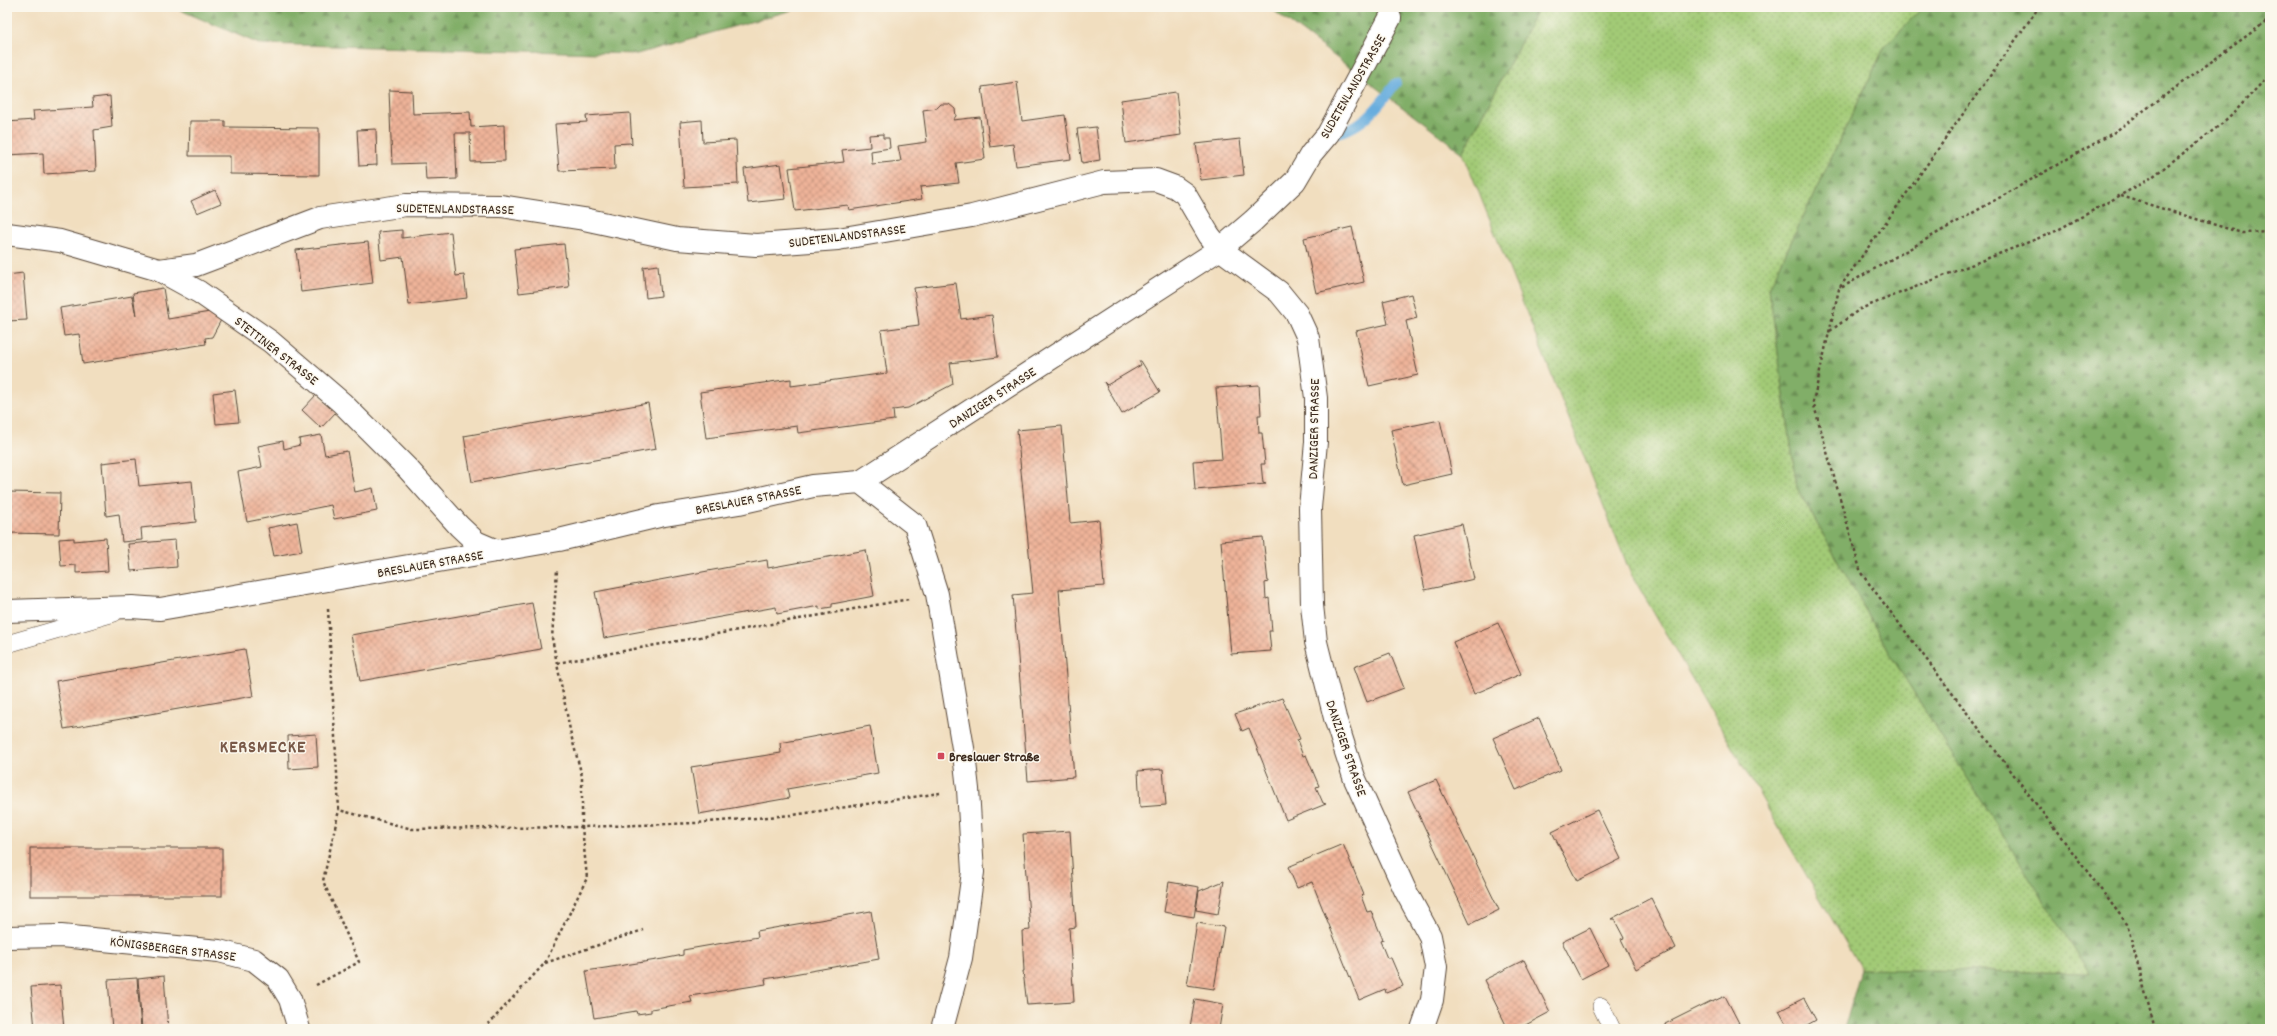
<svg xmlns="http://www.w3.org/2000/svg" width="2277" height="1036" font-family="Dekko,sans-serif">
<style>
.grass{fill:url(#grass-dots);stroke:#6e7a4a}
.forest{fill:url(#forest-firs);stroke:#5e6c42}
.lines{fill:none;stroke-linecap:round;stroke-linejoin:round}
.stream{stroke:#68adde;stroke-width:10}
.building{fill:url(#building-cross-hatch)}
.service-casing{stroke:#564536;stroke-width:18}
.minor-casing{stroke:#564536;stroke-width:24}
.path{stroke:#564536;stroke-width:2.5;stroke-dasharray:3 3;stroke-linecap:butt}
.service{stroke:#fff;stroke-width:17}
.minor{stroke:#fff;stroke-width:22}
.poi-dot{fill:#d1495b;stroke:#fbf7ec;stroke-width:1.5}
.labels{text-anchor:middle;stroke-width:3;stroke-linejoin:round;paint-order:stroke}
.street-label{font-size:14px;fill:#3b2a1e;stroke:#fbf7ec}
.poi-label{font-size:14px;font-weight:bold;fill:#3b2a1e;stroke:#fbf7ec;text-anchor:start}
.district-label{font-size:18px;font-weight:bold;letter-spacing:1px;fill:#7a5a49;stroke:#fbf7ec}
</style>
<defs>
<pattern id="grass-dots" width="8" height="8" patternUnits="userSpaceOnUse"><rect width="8" height="8" fill="#a2ca76"/><path d="M2 2h.1M6 6h.1" fill="none" stroke="#85a460" stroke-width="1.8" stroke-linecap="round"/></pattern>
<pattern id="forest-firs" width="22" height="20" patternUnits="userSpaceOnUse"><rect width="22" height="20" fill="#81ae67"/><path d="M5 1l3.5 6h-7zM16 11l3.5 6h-7z" fill="#6b8e54"/></pattern>
<pattern id="building-cross-hatch" width="8" height="8" patternUnits="userSpaceOnUse"><rect width="8" height="8" fill="#efb49a"/><path d="M0 0l8 8M0 8l8-8" fill="none" stroke="#c3937d"/></pattern>
</defs>
<rect width="100%" height="100%" fill="#fbf7ec"/>
<filter id="ink" filterUnits="userSpaceOnUse"><feTurbulence type="fractalNoise" baseFrequency=".025" numOctaves="2"/><feDisplacementMap in="SourceGraphic" scale="8" xChannelSelector="R" yChannelSelector="G"/><feConvolveMatrix kernelMatrix="1 2 1 2 8 2 1 2 1" color-interpolation-filters="sRGB"/></filter>
<filter id="wash" filterUnits="userSpaceOnUse"><feTurbulence type="fractalNoise" baseFrequency=".012" numOctaves="4" result="noise"/><feDisplacementMap in="SourceGraphic" scale="16" xChannelSelector="R" yChannelSelector="G"/><feGaussianBlur stdDeviation="0.9" result="paint"/><feColorMatrix in="noise" values="0 0 0 0 0 0 0 0 0 0 0 0 0 0 0 0 0 1.4 0 .05"/><feComposite in="paint" operator="in"/></filter>
<g filter="url(#wash)">
<rect width="100%" height="100%" fill="#f1debf"/>
<path class="grass" d="M1539 7H1923L1885 46 1769 288 1797 488 1893 659 2090 973 1861 969 1630 572 1463 153Z"/>
<g class="forest">
<path d="M173 7H803L637 54 259 44Z"/>
<path d="M1269 7H1539L1463 153Z"/>
<path d="M1923 7H2270V1029H1844L1861 969 2089 973 1893 659 1797 488 1769 288 1885 46Z"/>
</g>
<g class="lines">
<path class="stream" d="M1328 134C1361 132 1378 107 1396 83"/>
</g>
<g id="blocks">
<g class="building">
<path d="M1017 82 1022 121 1065 115 1071 159 1016 166 1013 144 990 147 982 87Z"/>
<path d="M389 90 412 91 413 114 470 112 471 127 504 125 505 161 471 162 470 133H455L457 179 426 180 425 163 392 164Z"/>
<path d="M1176 92 1181 135 1126 143 1121 100Z"/>
<path d="M110 96 112 127 94 130 96 171 44 174 43 153 7 155V122L34 120 33 111 93 107 92 98Z"/>
<path d="M941 104H949L955 109 956 116 953 120 980 117 985 159 956 163 959 183 920 187 922 199 849 210 848 205 795 211 789 168 844 162 842 150 870 147 869 135 883 134V138H889L890 148 871 151 872 164 901 161 898 146 927 142 923 110 937 108Z"/>
<path d="M630 113 632 145 630 143 614 144 615 169 559 171 555 124 587 122 586 116Z"/>
<path d="M702 120 703 142 736 140 738 184 684 187 680 122Z"/>
<path d="M190 121H225V127L319 128V175L230 174V156H189Z"/>
<path d="M1096 127 1100 160 1082 163 1077 129Z"/>
<path d="M376 129 377 165 359 166 357 130Z"/>
<path d="M1240 139 1244 175 1201 180 1196 144Z"/>
<path d="M781 164 786 199 748 203 744 169Z"/>
<path d="M215 190 221 203 197 213 191 201Z"/>
<path d="M1352 227 1364 282 1316 293 1304 238Z"/>
<path d="M402 230V238L451 232 456 276 464 275 467 298 409 305 403 257 381 260 378 232Z"/>
<path d="M368 242 373 283 301 292 296 250Z"/>
<path d="M564 244 569 287 519 293 514 249Z"/>
<path d="M658 265 661 296 646 298 643 267Z"/>
<path d="M23 273 27 320 7 321V275Z"/>
<path d="M956 283 961 319 992 315 998 357 950 363 953 384 908 408 893 410 894 420 798 433 797 426 706 438 700 392 791 379V386L887 373 881 330 919 325 914 288Z"/>
<path d="M163 288 168 319 210 312 221 320 212 337 205 338 206 344 83 364 79 334 64 336 60 308 132 296 136 316 133 293Z"/>
<path d="M1411 294 1417 318 1406 321 1418 375 1369 386 1356 331 1388 324 1383 301Z"/>
<path d="M1139 361H1141L1160 392 1122 414 1104 382 1107 385 1141 365Z"/>
<path d="M1259 385 1261 415H1258L1259 433H1262L1265 464H1261L1263 483 1266 484 1195 490 1193 461 1222 459 1216 388Z"/>
<path d="M235 390 239 422 216 424 213 393Z"/>
<path d="M317 394 336 412 321 428 302 410Z"/>
<path d="M648 403 656 449 472 482 464 436Z"/>
<path d="M1440 420 1452 474 1403 485 1391 430Z"/>
<path d="M1062 426 1070 523 1099 520 1104 586 1059 590 1074 777 1028 781 1013 595 1033 593 1017 430Z"/>
<path d="M321 435 325 455 347 451 355 492 373 488 377 511 334 519 331 505 247 522 238 472 262 467 258 446 283 441 284 449 300 445 299 439Z"/>
<path d="M136 459 139 486 192 481 196 522 141 528 142 540 122 542 119 514 106 516 102 463Z"/>
<path d="M7 492 60 493 59 534 7 533Z"/>
<path d="M297 522 302 551 274 556 268 528Z"/>
<path d="M1462 524 1474 579 1425 590 1414 535Z"/>
<path d="M1263 537 1268 582 1265 583 1266 599 1269 598 1272 631H1269L1271 651 1231 654 1221 541Z"/>
<path d="M74 538V541L106 538 108 571 76 573V565L61 566 59 539Z"/>
<path d="M175 540 177 567 131 571 128 544Z"/>
<path d="M866 550 874 596 832 604V607L819 609V606L777 614 776 607 604 638 595 592 767 560 768 568Z"/>
<path d="M532 603 541 649 360 681 351 635Z"/>
<path d="M1498 623 1521 674 1474 694 1453 642Z"/>
<path d="M245 649 253 696 64 729 56 681Z"/>
<path d="M1390 653 1404 688 1367 702 1354 667Z"/>
<path d="M1282 698 1300 739 1297 740 1303 756 1306 755 1319 786 1316 787 1323 803 1326 804 1286 820 1249 728 1242 731 1235 714Z"/>
<path d="M1539 718 1561 770 1516 790 1493 738Z"/>
<path d="M870 726 878 773 787 789 789 798 699 814 691 767 781 753 780 743Z"/>
<path d="M316 734 318 767 289 769 288 736Z"/>
<path d="M1163 769 1166 805 1140 807 1138 771Z"/>
<path d="M1436 780 1499 910 1470 924 1408 792Z"/>
<path d="M1597 810 1621 859 1577 881 1552 832Z"/>
<path d="M1070 831 1076 927 1069 928 1074 1002 1027 1005 1023 971H1024L1022 931 1030 930 1023 834Z"/>
<path d="M1343 844 1364 895 1361 896 1367 912 1371 911 1383 940 1380 941 1387 958H1391L1403 986 1386 993 1385 989 1359 1000 1312 882 1297 888 1288 867Z"/>
<rect x="30" y="848" width="192" height="48"/>
<path d="M1224 881 1218 914 1196 910 1199 891Z"/>
<path d="M1169 882 1199 887 1194 917 1164 912Z"/>
<path d="M1651 898 1676 948 1636 969 1621 939 1624 938 1614 919H1611Z"/>
<path d="M871 911 879 959 765 979 766 984 690 996 692 1002 651 1009V1012L637 1014 636 1011 594 1018 586 971 663 959 683 955V950L758 937 757 931Z"/>
<path d="M1197 923 1224 927 1214 989 1187 985Z"/>
<path d="M1590 928 1608 965 1581 979 1562 942Z"/>
<path d="M1524 960 1550 1012 1518 1029H1508L1484 980Z"/>
<path d="M164 976 168 1029H142L138 979Z"/>
<path d="M137 978 141 1029H112L108 980Z"/>
<path d="M60 985 64 1029H35L31 987Z"/>
<path d="M1725 996 1739 1023 1727 1029H1667L1665 1024 1711 1001 1712 1002Z"/>
<path d="M1804 998 1816 1020 1800 1029H1789L1779 1011Z"/>
<path d="M1195 999 1223 1004 1219 1029 1190 1027Z"/>
</g>
</g>
</g>
<g filter="url(#ink)">
<use href="#blocks" fill-opacity="0" stroke="#564536" stroke-width="1"/>
<g class="lines">
<defs>
<g id="service">
<path d="M7 644 114 613"/>
<path d="M1601 1006 1612 1029"/>
</g>
<g id="minor">
<path d="M7 234 60 241 159 270 199 292 271 342 342 403 408 469 459 526 476 542 497 551"/>
<path d="M159 270 196 265 320 218 406 205 501 206 584 219 677 239 756 245 838 239 972 216 1104 182 1156 180 1175 187 1185 194 1209 235 1220 249 1279 292 1297 314 1308 338 1316 398V442L1310 508 1312 605 1316 642 1335 718 1354 777 1405 890 1430 936 1436 967 1432 1000 1422 1029"/>
<path d="M860 482 1220 249 1253 221 1295 181 1311 154 1328 134 1390 18"/>
<path d="M7 611 132 607 160 609 559 540 659 516 739 503 813 486 860 482 915 525 937 594 964 754 968 789 973 872 961 958 942 1029"/>
<path d="M7 937 61 936 219 951 254 960 278 979 290 999 299 1029"/>
</g>
</defs>
<use href="#service" class="service-casing"/>
<use href="#minor" class="minor-casing"/>
<g class="path">
<path d="M2121 196 2242 233 2270 232"/>
<path d="M1840 287 2039 7"/>
<path d="M1830 331 1860 309 2054 232 2148 180 2228 119 2270 74"/>
<path d="M328 609 339 810 412 829 582 827 696 823 793 815 940 793"/>
<path d="M557 663 909 599"/>
<path d="M545 963 587 878 582 827V776L571 735 552 638 557 570"/>
<path d="M316 985 359 962 323 881 339 810"/>
<path d="M484 1029 545 963 643 930"/>
<path d="M2155 1029 2127 924 1861 573 1813 402 1839 289 2113 133 2270 19"/>
</g>
<use href="#service" class="service"/>
<use href="#minor" class="minor"/>
</g>
</g>
<rect class="poi-dot" x="937" y="752" width="8" height="8" rx="2"/>
<g class="labels">
<g class="street-label">
<text transform="translate(1352 86) rotate(-60)" y="5">SUDETENLANDSTRASSE</text>
<text transform="translate(455 208) rotate(1)" y="5">SUDETENLANDSTRASSE</text>
<text transform="translate(847 235) rotate(-7)" y="5">SUDETENLANDSTRASSE</text>
<text transform="translate(277 350) rotate(38)" y="5">STETTINER STRASSE</text>
<text transform="translate(992 397) rotate(-33)" y="5">DANZIGER STRASSE</text>
<text transform="translate(1313 429) rotate(-89)" y="5">DANZIGER STRASSE</text>
<text transform="translate(748 499) rotate(-11)" y="5">BRESLAUER STRASSE</text>
<text transform="translate(430 563) rotate(-10)" y="5">BRESLAUER STRASSE</text>
<text transform="translate(1347 748) rotate(71)" y="5">DANZIGER STRASSE</text>
<text transform="translate(173 948) rotate(7)" y="5">KÖNIGSBERGER STRASSE</text>
</g>
<g class="poi-label">
<text x="949" y="761">Breslauer Straße</text>
</g>
<g class="district-label">
<text x="263" y="752">KERSMECKE</text>
</g>
</g>
<rect width="2277" height="1036" fill="none" stroke="#fbf7ec" stroke-width="24"/>
</svg>
